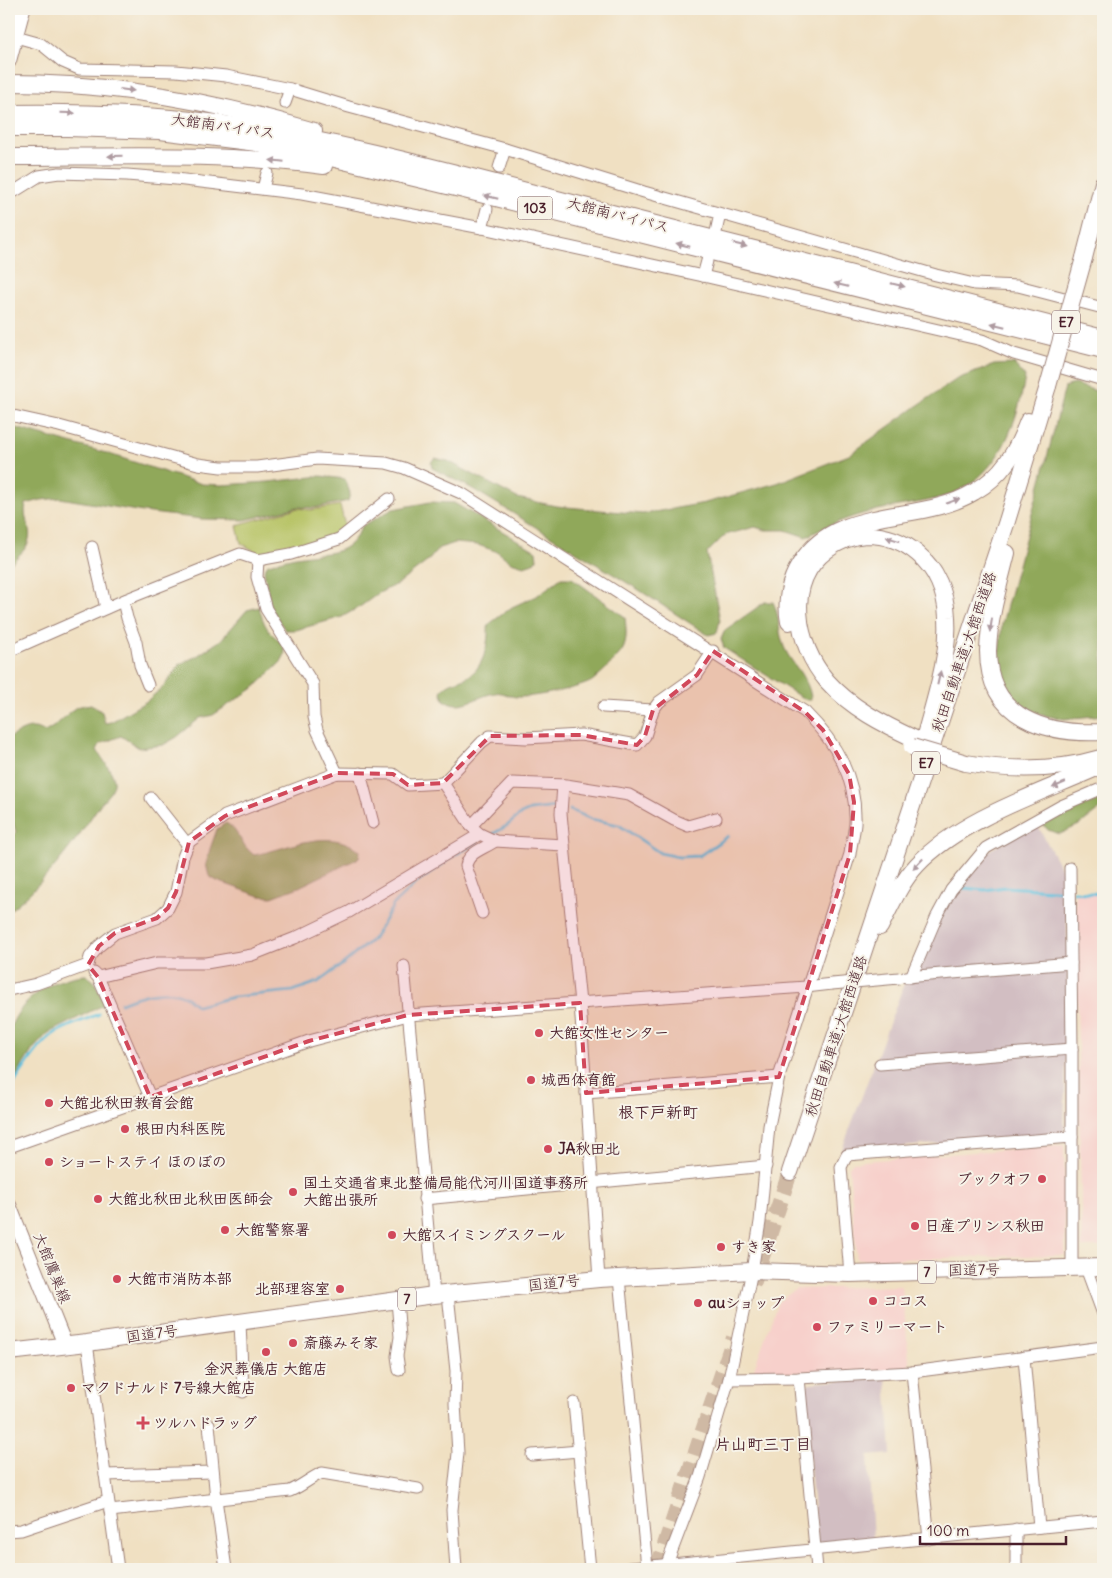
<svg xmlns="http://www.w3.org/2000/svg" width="1112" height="1578" font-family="Delius,'Klee One',sans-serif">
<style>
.built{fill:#f7d0cb}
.industrial{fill:#d2bec2}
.green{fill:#b6c264;stroke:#807048}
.forest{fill:#90a85a;stroke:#6d6442}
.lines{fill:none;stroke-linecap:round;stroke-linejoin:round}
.stream{stroke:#60c1de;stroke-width:3}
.highway-tunnel{stroke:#cfb9a4;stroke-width:16;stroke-dasharray:16 8;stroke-linecap:butt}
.minor-casing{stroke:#9d8076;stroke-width:13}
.major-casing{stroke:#9d8076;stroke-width:16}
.highway-casing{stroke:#9d8076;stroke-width:18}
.minor{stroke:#fff;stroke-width:11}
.major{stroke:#fff;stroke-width:14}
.highway{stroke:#fff;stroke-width:16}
.minor-bridge-casing{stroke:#9d8076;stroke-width:13;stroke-linecap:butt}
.highway-bridge-casing{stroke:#9d8076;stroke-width:18;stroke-linecap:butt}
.minor-bridge{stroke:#fff;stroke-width:11}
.highway-bridge{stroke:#fff;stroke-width:16}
.oneway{fill:#ae9aa0}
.marked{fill:#d1495b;fill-opacity:0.2;stroke:#d1495b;stroke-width:4;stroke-dasharray:10 6;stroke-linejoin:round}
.poi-dot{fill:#d1495b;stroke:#f7f3e8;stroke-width:2}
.labels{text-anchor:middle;stroke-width:4;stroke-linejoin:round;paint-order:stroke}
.shield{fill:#f7f3e8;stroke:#7e5f64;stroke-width:1}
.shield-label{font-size:14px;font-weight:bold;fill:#4a1f2b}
.street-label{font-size:15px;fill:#4a1f2b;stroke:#f7f3e8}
.poi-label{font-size:15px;font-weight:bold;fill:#4a1f2b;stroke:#f7f3e8;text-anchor:start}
.neighbourhood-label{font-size:16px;font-weight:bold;fill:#4a1f2b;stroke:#f7f3e8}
</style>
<rect width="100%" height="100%" fill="#f7f3e8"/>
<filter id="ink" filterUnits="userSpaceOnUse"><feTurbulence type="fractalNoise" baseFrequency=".02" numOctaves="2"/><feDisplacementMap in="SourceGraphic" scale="10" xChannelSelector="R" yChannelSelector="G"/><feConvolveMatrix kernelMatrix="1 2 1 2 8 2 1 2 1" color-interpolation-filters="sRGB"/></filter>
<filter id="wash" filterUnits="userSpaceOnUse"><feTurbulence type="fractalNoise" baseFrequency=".0096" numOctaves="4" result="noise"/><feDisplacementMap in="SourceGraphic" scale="20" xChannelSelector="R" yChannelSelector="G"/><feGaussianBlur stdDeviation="1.12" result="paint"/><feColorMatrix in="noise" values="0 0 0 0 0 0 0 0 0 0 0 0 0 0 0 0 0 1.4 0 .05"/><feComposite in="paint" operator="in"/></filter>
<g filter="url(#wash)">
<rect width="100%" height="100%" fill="#f0e0c2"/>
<g class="built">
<path d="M1075 891 1103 892V1247H1082Z"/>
<path d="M1064 1145 1065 1255 857 1260 849 1167 853 1162Z"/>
<path d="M902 1286 910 1370 752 1374 778 1302 796 1289Z"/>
</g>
<g class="industrial">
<path d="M1037 824 1065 876 1068 957 1064 1133 841 1152 904 984 945 908 968 875 988 851Z"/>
<path d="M886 1378 891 1454 868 1456 873 1538 817 1543 803 1388 810 1383Z"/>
</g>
<path class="green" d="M340 505 345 526 325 539 266 554 256 552 241 543 237 526 240 524 298 508 311 510Z"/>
<g class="forest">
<path d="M1014 364 1025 377C1018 420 1002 467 962 489 940 501 912 503 888 508 859 513 832 523 806 537L785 530H765L755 527 725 535 707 553 720 620 717 633 708 635 639 590 473 489 432 468 431 462 435 458 448 461 517 498 556 506 643 514 705 503 777 483 849 455 917 406 957 379 994 365Z"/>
<path d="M1074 384 1103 393V715L1064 719 1041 715 1017 702 1005 684 998 663 1002 624 1044 469 1065 387Z"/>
<path d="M9 426 106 453 202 484 222 485 268 482 321 476 345 479 350 493 348 501 314 508 298 507 245 520 202 519 143 512 60 498 41 500 26 504C22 518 32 528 29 539 27 552 14 557 9 567Z"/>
<path d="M430 502 454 503 536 551 537 559 533 563 524 566 511 562 498 552 478 545 455 543 439 548 428 561 399 583 379 593 361 606 342 617 296 630H285L270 607 264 570 268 564C280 561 291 557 303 556 332 551 348 557 362 526L393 509Z"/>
<path d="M561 578H572L625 617C626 628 628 641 622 651 616 659 600 675 592 681 581 688 531 698 517 697 510 697 502 691 495 693 476 696 462 711 444 700L441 691C450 681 454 683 465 678 484 670 489 643 488 625L512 607 538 595Z"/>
<path d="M765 602H773C780 616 778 630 783 644 789 663 811 679 811 700H807L799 696 724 648 721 639 725 630Z"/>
<path d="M259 607C264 625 267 632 283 643L285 654 281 662 255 687 213 715 200 718 177 737 163 745 139 748 121 736 100 744 97 750C102 759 116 775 114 784 113 791 103 800 99 806 73 845 46 882 9 911V839L16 832 13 822 9 816V738C21 731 31 723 45 732L56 725 76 707 91 704 102 712 105 723 111 722 147 701 164 686 180 664 197 656 221 640 247 610Z"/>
<path d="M1103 793V807L1079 825 1060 834 1048 830 1041 822 1070 807Z"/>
<path d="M226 823C238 829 241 846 254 855 283 850 317 832 346 843 351 845 356 848 360 851L359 858 299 887 272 897 260 896 217 881 209 876 206 864 210 849 217 829Z"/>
<path d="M86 975 94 981 105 1004 48 1033 33 1049 9 1087C9 1073 6 1045 9 1032 19 999 53 977 86 975Z"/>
</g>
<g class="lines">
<g class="stream">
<path d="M570 810 591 819 619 825 660 853 679 857 699 856 728 836"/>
<path d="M493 834 508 825 521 814 530 810 557 807"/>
<path d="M963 888 985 890 1005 887 1067 891"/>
<path d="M1074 892 1103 894"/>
<path d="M121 1003C137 996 167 987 184 996 188 998 193 1003 197 1006L233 997 293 991 318 982 343 964 374 938 394 904 414 885 455 855 478 842"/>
<path d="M9 1092C18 1076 39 1043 55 1033 69 1025 85 1020 99 1014"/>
</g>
</g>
</g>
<g filter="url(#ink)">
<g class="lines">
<g class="highway-tunnel">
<path d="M753 1284 790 1172"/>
<path d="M657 1569 734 1338"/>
</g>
<defs>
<g id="minor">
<path d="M16 37 41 44 63 62 79 69 176 71 226 76 290 89 349 107 505 149 644 192 936 275 974 284 1018 286 1103 308"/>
<path d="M285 103 290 89"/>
<path d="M499 168 505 149"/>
<path d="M263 189 267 173"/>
<path d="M9 193 15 191 39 176 59 173 127 175 176 179 302 194 482 228 703 276 982 340 1014 354 1103 380"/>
<path d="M482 228 487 209"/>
<path d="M716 232 720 214"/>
<path d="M703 276 707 261"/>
<path d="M9 415 59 426 198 464 221 467H257L317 459 386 463 404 468 461 493 805 712C836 743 857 777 855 824 854 834 851 845 850 854L779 1077 769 1126 760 1222 752 1271 729 1379 700 1477 665 1569"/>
<path d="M92 547 106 608"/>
<path d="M258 560 257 577 266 609 313 684 314 717 317 730 337 773"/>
<path d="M123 601 127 618 136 642 140 665 148 685"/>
<path d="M9 651 127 599 240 554 258 560 291 554 339 539 389 499"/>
<path d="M603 707 653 710"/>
<path d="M360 773 373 823"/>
<path d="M443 783 482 742 490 736 526 738 581 735 637 745 645 736 653 710 659 702 697 675 713 651"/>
<path d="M563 785 561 813 564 845"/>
<path d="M151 798 188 845"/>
<path d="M471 826 512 783 566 785 629 795 674 820 688 826 716 818"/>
<path d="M1070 868 1072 1049V1268"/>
<path d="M482 913 466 866C468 852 484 849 495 841"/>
<path d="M88 965 90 957 99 946 115 933 157 918 168 908 176 892 183 857 189 842 225 816 337 773 393 774 408 785 443 783 471 826 480 834 495 841 564 845 580 1003 599 1279"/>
<path d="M404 966 434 1295"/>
<path d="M94 973 98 977 150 1097"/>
<path d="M98 977 157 963H206L252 955 295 938 349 912 480 834"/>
<path d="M906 977 1071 963"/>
<path d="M911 977 937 916 951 890 986 848 1061 806 1103 788"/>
<path d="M9 990 36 984 88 965"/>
<path d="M880 1064 1072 1049"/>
<path d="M586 1093 779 1077"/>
<path d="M9 1147 309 1041 408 1015 806 987 832 984"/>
<path d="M424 1199 766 1166"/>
<path d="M1086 1268 1103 1314"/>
<path d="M850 1274 841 1167 847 1155 1072 1137"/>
<path d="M619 1278 647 1567"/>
<path d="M448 1294 456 1371 455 1404 458 1453 452 1510 456 1569"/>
<path d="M397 1300 400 1337 397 1356 399 1370"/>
<path d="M240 1322 243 1392"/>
<path d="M87 1343 118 1569"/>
<path d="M1024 1357 1039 1527"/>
<path d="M912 1372 929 1539"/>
<path d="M799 1378 817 1569"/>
<path d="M729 1379 799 1378 912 1372 1103 1347"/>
<path d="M574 1403 590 1569"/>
<path d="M209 1424 216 1499 226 1569"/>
<path d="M532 1455 579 1451"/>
<path d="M105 1475 213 1472"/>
<path d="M110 1511 290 1491C302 1486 310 1478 322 1473L418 1489"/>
<path d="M1016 1529V1569"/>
<path d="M9 1531 21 1530 108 1501"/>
<path d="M621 1569C782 1552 943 1538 1103 1521"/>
</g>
<g id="major">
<path d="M9 61 23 9"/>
<path d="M9 1205 65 1345"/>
</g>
<g id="highway">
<path d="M9 83C113 83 214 101 314 131"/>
<path d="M9 113C78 112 148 114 217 123 345 141 470 177 596 209 765 252 934 294 1103 338"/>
<path d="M9 128H68L160 131 257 143 306 152 464 190 1103 350"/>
<path d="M9 157C114 157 219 152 324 166"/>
<path d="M1084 258 1103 183"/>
<path d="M1007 553C999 585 989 618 988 651 988 719 1047 735 1103 732"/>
<path d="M789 622C785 602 789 581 800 564 838 503 920 525 974 492 1002 476 1017 451 1028 421"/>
<path d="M915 739C883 724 851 708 827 681 796 645 784 582 827 550 839 541 851 536 866 535 886 535 903 541 918 554 936 569 946 593 947 617 950 657 933 704 923 743"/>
<path d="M966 763C1011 771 1057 771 1101 758"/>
<path d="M880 927C891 906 900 883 917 865 961 818 1044 792 1103 765"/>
<path d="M790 1172 1007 521 1048 386"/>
<path d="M9 1352 87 1343 434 1295 599 1279 752 1271 850 1274 1103 1267"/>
</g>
</defs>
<use href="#minor" class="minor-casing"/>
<use href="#major" class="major-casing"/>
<use href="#highway" class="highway-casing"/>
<use href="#minor" class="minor"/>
<use href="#major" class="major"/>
<use href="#highway" class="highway"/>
<defs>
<path id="minor-bridge" d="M832 984 899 978"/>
<g id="highway-bridge">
<path d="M1048 386 1084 258"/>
<path d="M912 747 966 763"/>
</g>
</defs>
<use href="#minor-bridge" class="minor-bridge-casing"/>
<use href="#highway-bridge" class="highway-bridge-casing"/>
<use href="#minor-bridge" class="minor-bridge"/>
<use href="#highway-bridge" class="highway-bridge"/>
</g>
<defs><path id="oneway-solid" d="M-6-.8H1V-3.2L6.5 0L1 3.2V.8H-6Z" transform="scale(1.25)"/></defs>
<g class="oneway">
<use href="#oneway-solid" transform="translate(127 90) rotate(7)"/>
<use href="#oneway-solid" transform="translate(68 113) rotate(1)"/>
<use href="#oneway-solid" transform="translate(115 156) rotate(179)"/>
<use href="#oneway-solid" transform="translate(277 161) rotate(-174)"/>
<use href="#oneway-solid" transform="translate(491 197) rotate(-166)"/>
<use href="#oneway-solid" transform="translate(683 245) rotate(-166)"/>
<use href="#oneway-solid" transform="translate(740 245) rotate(14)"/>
<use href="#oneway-solid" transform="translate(841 285) rotate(-166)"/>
<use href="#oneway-solid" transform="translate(898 285) rotate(14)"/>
<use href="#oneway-solid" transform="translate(998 325) rotate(-166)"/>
<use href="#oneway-solid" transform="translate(953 501) rotate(-20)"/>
<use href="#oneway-solid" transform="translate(893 539) rotate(-162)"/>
<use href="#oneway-solid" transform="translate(991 625) rotate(99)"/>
<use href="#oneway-solid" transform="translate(939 678) rotate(-77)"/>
<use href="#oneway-solid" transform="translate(1059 785) rotate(157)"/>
<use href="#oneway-solid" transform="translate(918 864) rotate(133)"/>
</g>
</g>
<path class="marked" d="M713 651 805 712 823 730 849 774 854 802 850 854 779 1077 586 1093 580 1003 408 1015 309 1041 150 1097 98 977 88 965 99 946 115 933 157 918 168 908 176 892 189 842 225 816 337 773 393 774 408 785 443 783 490 736 581 735 637 745 645 736 653 710 697 675Z"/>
<g class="poi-dot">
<circle cx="539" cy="1033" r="5"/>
<circle cx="531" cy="1080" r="5"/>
<circle cx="49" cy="1103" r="5"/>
<circle cx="125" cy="1129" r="5"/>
<circle cx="548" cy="1149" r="5"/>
<circle cx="49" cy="1162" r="5"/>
<circle cx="1042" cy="1179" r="5"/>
<circle cx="293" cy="1192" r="5"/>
<circle cx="98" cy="1199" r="5"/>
<circle cx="915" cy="1226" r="5"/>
<circle cx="225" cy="1230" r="5"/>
<circle cx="392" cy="1235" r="5"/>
<circle cx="721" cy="1247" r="5"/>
<circle cx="117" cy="1279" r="5"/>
<circle cx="340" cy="1289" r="5"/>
<circle cx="873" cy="1301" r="5"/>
<circle cx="698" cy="1303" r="5"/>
<circle cx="817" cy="1327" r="5"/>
<circle cx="293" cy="1343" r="5"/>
<circle cx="266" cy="1352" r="5"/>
<circle cx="71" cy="1388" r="5"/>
<path d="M140.5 1415.5h5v5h5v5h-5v5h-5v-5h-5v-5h5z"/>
</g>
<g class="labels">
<g class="shield">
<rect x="517.5" y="196.5" width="35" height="23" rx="4"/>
<rect x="1052" y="310.5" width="28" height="23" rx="4"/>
<rect x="912" y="751.5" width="28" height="23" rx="4"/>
<rect x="918" y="1260.5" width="18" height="23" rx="4"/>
<rect x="398" y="1287.5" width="18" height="23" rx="4"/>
</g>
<g class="shield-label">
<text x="535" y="213">103</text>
<text x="1066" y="327">E7</text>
<text x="926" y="768">E7</text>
<text x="927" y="1277">7</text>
<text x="407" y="1304">7</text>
</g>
<g class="street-label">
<text transform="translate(223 126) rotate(8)" y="5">大館南バイパス</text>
<text transform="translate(618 215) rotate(14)" y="5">大館南バイパス</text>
<text transform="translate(964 652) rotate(-71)" y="5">秋田自動車道;大館西道路</text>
<text transform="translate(836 1036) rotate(-72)" y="5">秋田自動車道;大館西道路</text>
<text transform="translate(52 1268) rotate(68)" y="5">大館鷹巣線</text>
<text transform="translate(974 1270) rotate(-1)" y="5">国道7号</text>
<text transform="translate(554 1283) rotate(-6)" y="5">国道7号</text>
<text transform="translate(152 1334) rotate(-8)" y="5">国道7号</text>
</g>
<g class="poi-label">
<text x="549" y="1038">大館女性センター</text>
<text x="541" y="1085">城西体育館</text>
<text x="59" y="1108">大館北秋田教育会館</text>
<text x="135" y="1134">根田内科医院</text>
<text x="558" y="1154">JA秋田北</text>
<text x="59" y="1167">ショートステイ ほのぼの</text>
<text x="1032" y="1184" text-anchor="end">ブックオフ</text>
<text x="303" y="1188">国土交通省東北整備局能代河川国道事務所<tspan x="303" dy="17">大館出張所</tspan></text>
<text x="108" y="1204">大館北秋田北秋田医師会</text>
<text x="925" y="1231">日産プリンス秋田</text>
<text x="235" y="1235">大館警察署</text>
<text x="402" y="1240">大館スイミングスクール</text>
<text x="731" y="1252">すき家</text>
<text x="127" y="1284">大館市消防本部</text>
<text x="330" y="1294" text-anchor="end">北部理容室</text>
<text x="883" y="1306">ココス</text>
<text x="708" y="1308">auショップ</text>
<text x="827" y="1332">ファミリーマート</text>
<text x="303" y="1348">斎藤みそ家</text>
<text x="266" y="1374" text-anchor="middle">金沢葬儀店 大館店</text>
<text x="81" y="1393">マクドナルド 7号線大館店</text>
<text x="153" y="1428">ツルハドラッグ</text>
</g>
<g class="neighbourhood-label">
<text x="658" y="1118">根下戸新町</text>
<text x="763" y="1450">片山町三丁目</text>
</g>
</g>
<rect width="1112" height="1578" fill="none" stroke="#f7f3e8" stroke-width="30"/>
<path d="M920 1536v8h146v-8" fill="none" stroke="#4a1f2b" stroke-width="2.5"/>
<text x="927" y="1536" font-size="15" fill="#4a1f2b" stroke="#f7f3e8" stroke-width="4" paint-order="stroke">100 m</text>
</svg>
